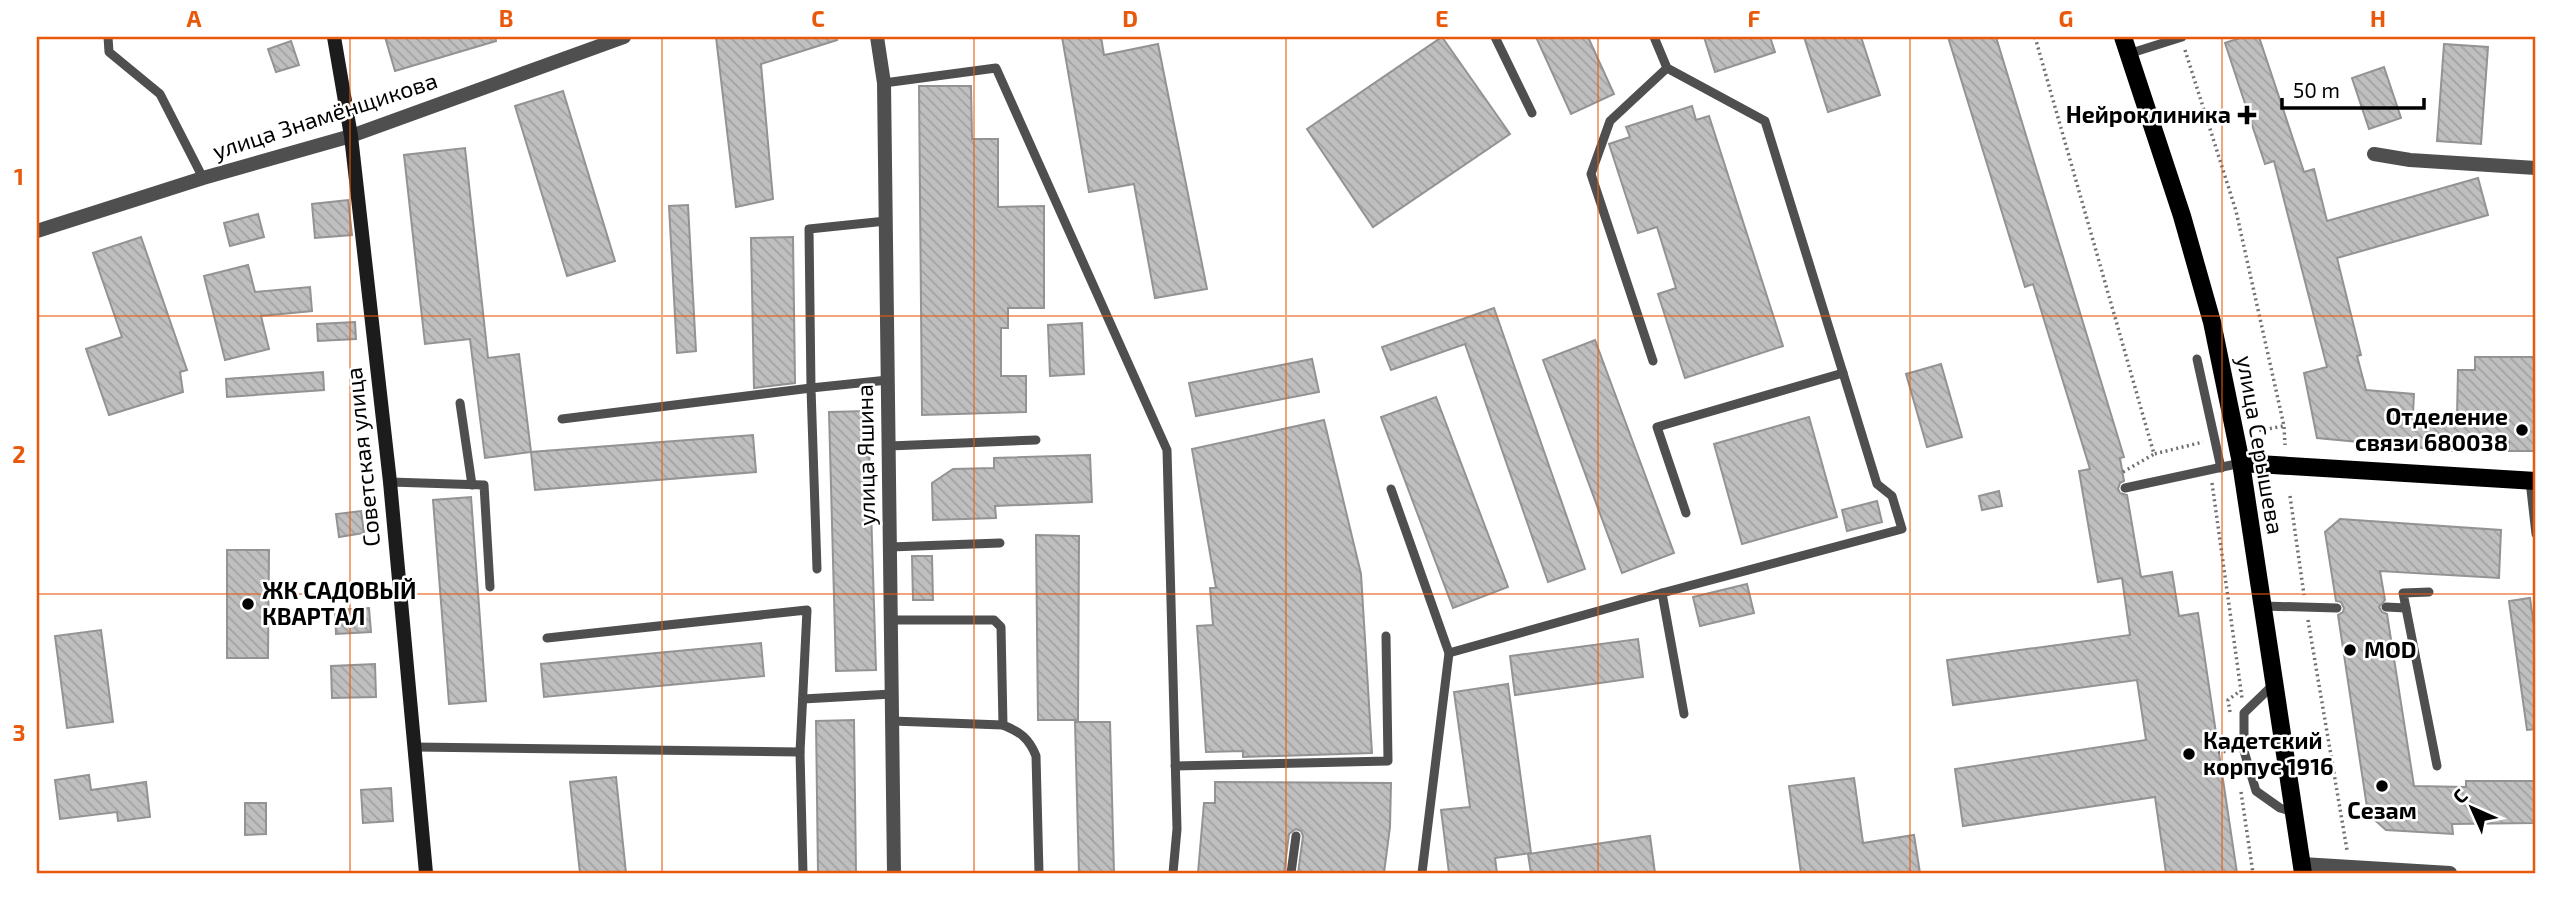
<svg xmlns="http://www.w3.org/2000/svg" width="2573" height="910" font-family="'Exo 2',sans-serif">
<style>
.building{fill:url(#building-back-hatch);stroke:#939393;stroke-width:2}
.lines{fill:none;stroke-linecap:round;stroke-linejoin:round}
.path{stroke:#717171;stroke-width:3.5;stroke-dasharray:2 3.5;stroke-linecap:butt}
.lane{stroke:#4f4f4f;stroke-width:9}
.street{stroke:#4f4f4f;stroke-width:14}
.secondary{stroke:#1c1c1c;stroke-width:14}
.primary{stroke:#000;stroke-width:18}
.grid{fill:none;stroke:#e8590c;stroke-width:2;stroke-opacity:0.55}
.poi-dot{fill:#000;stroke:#fff;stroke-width:2.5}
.labels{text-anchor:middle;stroke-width:5;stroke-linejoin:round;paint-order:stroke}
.poi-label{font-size:23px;font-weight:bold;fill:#000;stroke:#fff;text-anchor:start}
.street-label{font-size:23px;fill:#000;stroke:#fff}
.neatline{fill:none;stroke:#e8590c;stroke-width:2.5}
.grid-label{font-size:23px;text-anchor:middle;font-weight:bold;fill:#e8590c}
</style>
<defs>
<pattern id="building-back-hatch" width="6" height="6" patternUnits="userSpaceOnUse" patternTransform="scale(1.75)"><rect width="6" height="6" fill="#bfbfbf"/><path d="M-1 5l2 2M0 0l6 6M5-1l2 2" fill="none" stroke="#a2a2a2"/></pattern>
</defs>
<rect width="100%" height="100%" fill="#fff"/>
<g class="building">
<path d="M385 37H495L496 41 395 71Z"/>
<path d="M716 37H836L837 40 761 64 773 199 736 207Z"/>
<path d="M1062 37H1101L1104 55 1158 44 1207 289 1155 298 1134 184 1089 192Z"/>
<path d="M1442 37 1510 134 1373 227 1307 129Z"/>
<path d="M1536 37H1588L1614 94 1571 114Z"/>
<path d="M1704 37H1770L1775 52 1715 72Z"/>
<path d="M1804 37H1861L1880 95 1828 112Z"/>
<path d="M1948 37H1996L2124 457 2120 458 2124 481 2120 483 2118 489 2120 493 2127 495 2141 577 2172 572 2179 616 2198 613 2237 873H2166L2155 797 1963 826 1955 769 2146 740 2137 680 1953 705 1947 660 2130 635 2122 578 2098 582 2079 471 2090 469 2033 284 2025 287Z"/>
<path d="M2243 37H2259L2304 172 2314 169 2327 221 2478 178 2488 215 2337 258 2361 355 2357 356 2366 390 2414 394 2413 413 2457 417 2458 370H2475V357H2536V451H2509V442H2454V451L2317 438 2304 373 2327 367 2274 161 2265 164 2225 43Z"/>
<path d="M291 41 299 65 276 72 268 49Z"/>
<path d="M2444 44 2488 47 2481 144 2437 141Z"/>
<path d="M2384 67 2401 118 2369 129 2352 78Z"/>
<path d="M919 86H971L972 139H998V207L1044 206V308H1008V328H1001V376H1026V412L922 415Z"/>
<path d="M563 91 615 261 567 276 515 106Z"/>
<path d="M1692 106 1696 120 1709 116 1783 346 1685 378 1658 294 1676 288 1657 227 1638 233 1609 144 1630 137 1626 127Z"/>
<path d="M465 148 488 358 519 354 531 452 485 458 470 339 425 344 404 155Z"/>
<path d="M348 200 352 235 315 238 312 204Z"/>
<path d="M688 205 696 351 677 353 669 206Z"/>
<path d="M258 214 264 237 230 246 224 223Z"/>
<path d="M141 237 187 370 180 372 183 392 109 415 86 349 122 337 93 253Z"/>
<path d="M793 237 795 383 754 388 751 238Z"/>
<path d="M248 265 255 292 310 287 312 311 261 316 269 349 225 360 204 276Z"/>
<path d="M1494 308 1585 569 1548 582 1465 344 1391 370 1382 347Z"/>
<path d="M355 322 356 339 318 341 317 324Z"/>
<path d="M1082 323 1084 374 1050 376 1048 325Z"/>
<path d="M1595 340 1674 553 1622 573 1543 360Z"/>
<path d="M1312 359 1319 392 1196 416 1189 383Z"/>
<path d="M1941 364 1962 437 1927 447 1906 374Z"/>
<path d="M323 372 324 390 227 397 226 379Z"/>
<path d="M1436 397 1508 587 1453 608 1381 417Z"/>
<path d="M868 411 876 670 836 671 829 412Z"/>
<path d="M1809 417 1837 517 1742 544 1714 444Z"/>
<path d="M1324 420 1361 574 1372 753 1243 757V751L1206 752 1197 626 1213 625 1210 588H1216L1192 449Z"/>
<path d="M753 435 756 472 535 490 531 452Z"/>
<path d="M1090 455 1092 502 995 506 996 518 933 520 932 483 953 469 994 468V458Z"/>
<path d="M1999 491 2002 506 1982 510 1979 496Z"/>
<path d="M471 497 486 701 449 704 433 500Z"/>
<path d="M1877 501 1882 522 1847 531 1842 510Z"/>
<path d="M361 511 364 533 339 537 336 514Z"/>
<path d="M2340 519 2501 530 2499 578 2380 571 2385 600 2379 607 2382 612 2387 614 2414 786 2466 787V781H2534V823L2452 824 2453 834 2386 830 2368 814 2338 615 2343 612 2344 608 2341 602 2336 601 2325 532Z"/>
<path d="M1036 535 1079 536 1078 720H1038Z"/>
<path d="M227 550H269L268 658H227Z"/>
<path d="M912 556H932L933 600H913Z"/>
<path d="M1747 584 1754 613 1700 626 1693 597Z"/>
<path d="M2530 598 2536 641V729L2527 730 2509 601Z"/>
<path d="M369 608 371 632 336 634 335 610Z"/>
<path d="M101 630 113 722 67 728 55 636Z"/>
<path d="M1638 639 1643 677 1515 695 1510 656Z"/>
<path d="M761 643 764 676 544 697 541 664Z"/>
<path d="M375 664 376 697 332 698 331 666Z"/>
<path d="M1508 684 1531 853 1495 858 1497 873H1449L1441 810 1470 807 1454 692Z"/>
<path d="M854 720 856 873H818L816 721Z"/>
<path d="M1075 722H1110L1114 873H1079Z"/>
<path d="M89 775 91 790 146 782 150 817 118 821 117 812 60 819 55 780Z"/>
<path d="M616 777 626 873H580L570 782Z"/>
<path d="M1854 778 1863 843 1914 835 1920 873H1801L1789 786Z"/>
<path d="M1215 782 1391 783 1390 827 1384 873H1298L1303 836 1301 831 1296 829 1289 834 1284 873H1198L1204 803H1215Z"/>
<path d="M391 788 393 821 363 823 361 790Z"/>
<path d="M245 803H266V834L245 835Z"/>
<path d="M1650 836 1655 873H1531L1528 854Z"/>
</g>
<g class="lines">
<g class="path">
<path d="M2035 37 2154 454 2203 442"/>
<path d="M2185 50 2236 211 2284 426 2256 431"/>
<path d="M2284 427 2285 445"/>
<path d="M2123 472 2154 454"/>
<path d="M2212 483 2242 698"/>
<path d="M2290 496 2304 595"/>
<path d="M2308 620 2347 850"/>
<path d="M2230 712 2228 700 2240 691"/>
<path d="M2218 752 2231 751"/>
<path d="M2241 792 2253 873"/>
</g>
<g class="lane">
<path d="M108 37 109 52 160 94 203 178"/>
<path d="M1495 37 1532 113"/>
<path d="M1654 37 1667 68 1765 121 1843 373"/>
<path d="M2128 54 2182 37"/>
<path d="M884 83 996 68 1167 450 1177 829 1173 873"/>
<path d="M2197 359 2221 468"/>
<path d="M1653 361 1591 174 1610 121 1667 68"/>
<path d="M460 403 472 485"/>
<path d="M562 419 811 388 809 229 886 221"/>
<path d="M889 446 1036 440"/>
<path d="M2530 481 2536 534"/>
<path d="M390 482 484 485 490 587"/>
<path d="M2125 488 2241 463"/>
<path d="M1391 489 1449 653"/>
<path d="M890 547 1000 543"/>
<path d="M817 569 811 388 888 380"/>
<path d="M2429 592 2403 593 2437 766"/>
<path d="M1662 593 1684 714"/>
<path d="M2263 606 2337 608"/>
<path d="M2386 607 2406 608"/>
<path d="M891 620H994L1001 627 1003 725C1020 732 1029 738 1036 756L1039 873"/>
<path d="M547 638 807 610 800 752 803 873"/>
<path d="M2273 685 2244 713V751L2256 791 2280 808 2294 812"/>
<path d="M803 699 892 694"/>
<path d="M892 721 1003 725"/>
<path d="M415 747 800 752"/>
<path d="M1175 766 1388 761 1386 636"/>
<path d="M1291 873 1296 836"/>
<path d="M1422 873 1449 653 1662 593 1902 529 1892 496 1877 484 1843 373 1657 427 1686 513"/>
</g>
<g class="street">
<path d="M877 37 884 83 894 873"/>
<path d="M2374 154 2410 160 2536 168"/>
<path d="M37 231 203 178 351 136 624 37"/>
<path d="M2302 864 2450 873"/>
</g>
<path class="secondary" d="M334 37 351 136 390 482 426 873"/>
<g class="primary">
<path d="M2123 37 2182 216 2212 322 2241 463 2303 873"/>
<path d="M2241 463 2536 481"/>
</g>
</g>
<path class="grid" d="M350 37V873M662 37V873M974 37V873M1286 37V873M1598 37V873M1910 37V873M2222 37V873M37 316H2536M37 594H2536"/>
<g class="poi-dot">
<path d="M2243.5 104.5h7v7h7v7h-7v7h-7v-7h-7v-7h7z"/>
<circle cx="2522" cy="430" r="7"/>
<circle cx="248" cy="604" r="7"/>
<circle cx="2350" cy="650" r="7"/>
<circle cx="2189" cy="754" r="7"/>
<circle cx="2382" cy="786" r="7"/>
</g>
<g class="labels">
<g class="poi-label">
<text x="2231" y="123" text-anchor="end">Нейроклиника</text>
<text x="2508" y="425" text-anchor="end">Отделение<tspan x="2508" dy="26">связи 680038</tspan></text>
<text x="262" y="599">ЖК САДОВЫЙ<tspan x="262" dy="26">КВАРТАЛ</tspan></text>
<text x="2364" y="658">MOD</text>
<text x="2203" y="749">Кадетский<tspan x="2203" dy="26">корпус 1916</tspan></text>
<text x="2382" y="819" text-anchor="middle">Сезам</text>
</g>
<g class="street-label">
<text transform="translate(325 116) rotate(-18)" y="8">улица Знамёнщикова</text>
<text transform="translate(2260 445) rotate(80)" y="8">улица Серышева</text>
<text transform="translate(866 455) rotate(-91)" y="8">улица Яшина</text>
<text transform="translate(363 457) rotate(-96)" y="8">Советская улица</text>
</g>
</g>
<rect width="2573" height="910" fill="none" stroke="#ffffff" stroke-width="77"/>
<g transform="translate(2472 808) rotate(315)" stroke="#ffffff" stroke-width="5" paint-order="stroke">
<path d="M0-5L12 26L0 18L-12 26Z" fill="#000000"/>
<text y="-10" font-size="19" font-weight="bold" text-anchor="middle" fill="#000000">С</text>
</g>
<path d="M2282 98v10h142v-10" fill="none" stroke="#000000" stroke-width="3.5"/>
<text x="2293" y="98" font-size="21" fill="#000000" stroke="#ffffff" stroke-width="5" paint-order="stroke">50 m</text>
<rect x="38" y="38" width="2496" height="834" class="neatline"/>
<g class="grid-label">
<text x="194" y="27">A</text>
<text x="506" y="27">B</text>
<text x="818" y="27">C</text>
<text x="1130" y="27">D</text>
<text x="1442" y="27">E</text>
<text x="1754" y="27">F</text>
<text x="2066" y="27">G</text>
<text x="2378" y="27">H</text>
<text x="19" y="185">1</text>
<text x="19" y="463">2</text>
<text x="19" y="741">3</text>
</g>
</svg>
